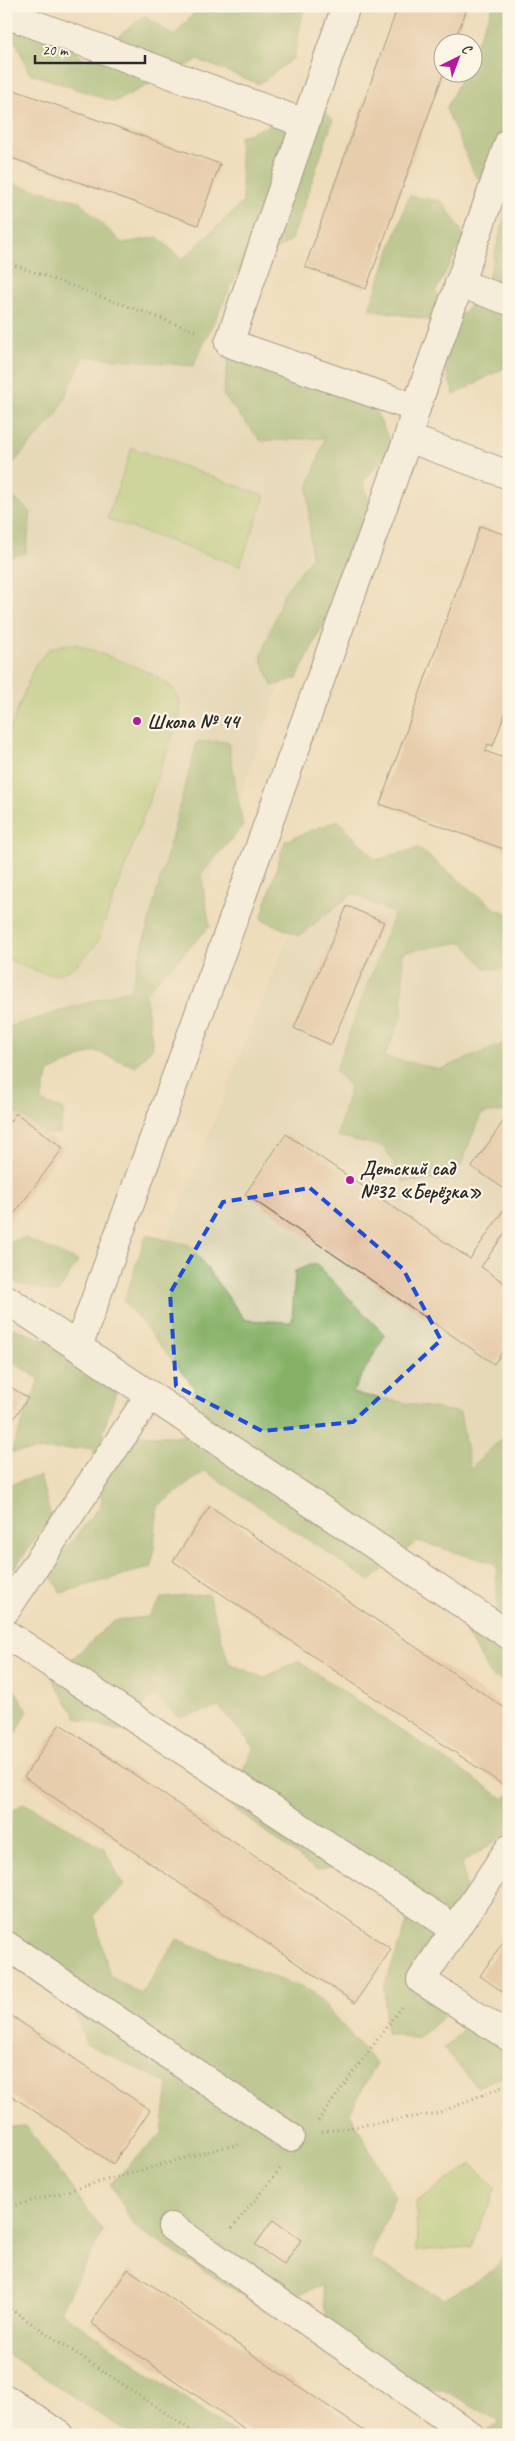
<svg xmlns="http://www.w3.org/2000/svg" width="515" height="2441" font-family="Caveat,sans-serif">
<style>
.built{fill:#dcd4b4}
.green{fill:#a7cc75;stroke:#697c50}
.forest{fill:#85b066;stroke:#586e48}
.building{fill:#dfba9a}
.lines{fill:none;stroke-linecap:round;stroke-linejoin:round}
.minor-casing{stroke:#484641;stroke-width:30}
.path{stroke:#484641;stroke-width:3;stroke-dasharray:1 4;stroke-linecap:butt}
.minor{stroke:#fff;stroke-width:28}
.marked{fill:none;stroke:#1d4ed8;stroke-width:4;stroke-dasharray:10 6;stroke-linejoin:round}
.poi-dot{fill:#b5179e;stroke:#fcf5e5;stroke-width:2}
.labels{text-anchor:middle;stroke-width:4.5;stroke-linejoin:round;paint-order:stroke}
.poi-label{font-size:20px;font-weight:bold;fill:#2b2b2b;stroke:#fcf5e5;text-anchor:start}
</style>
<rect width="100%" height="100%" fill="#fcf5e5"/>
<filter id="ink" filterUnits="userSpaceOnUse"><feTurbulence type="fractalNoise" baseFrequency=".02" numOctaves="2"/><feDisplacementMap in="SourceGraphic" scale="10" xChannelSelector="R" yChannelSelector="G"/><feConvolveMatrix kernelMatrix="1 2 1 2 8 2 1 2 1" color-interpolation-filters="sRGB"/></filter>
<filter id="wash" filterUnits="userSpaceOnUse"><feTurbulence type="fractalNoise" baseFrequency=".0096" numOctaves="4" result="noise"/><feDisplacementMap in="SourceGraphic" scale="20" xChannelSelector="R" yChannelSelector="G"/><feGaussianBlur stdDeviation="1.12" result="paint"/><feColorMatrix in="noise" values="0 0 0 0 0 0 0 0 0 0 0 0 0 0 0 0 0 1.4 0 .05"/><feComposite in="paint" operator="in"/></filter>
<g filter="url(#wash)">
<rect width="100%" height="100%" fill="#edb"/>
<g class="built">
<path d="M6 278 363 407 370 441 165 1001 6 1072Z"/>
<path d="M320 857 509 930V1507L146 1292Z"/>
</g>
<g class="green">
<path d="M132 448 265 496 240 566 107 519Z"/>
<path d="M75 644C100 654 158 671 174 690 180 697 181 707 180 716L97 943C87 956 69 977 50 974 36 973 20 963 6 959V739L35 665 48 650 61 645Z"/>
<path d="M472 2164 496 2188 471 2247 417 2251 416 2202Z"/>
</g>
<g class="forest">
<path d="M6 6H39L85 62 144 16 174 36 200 6H304L294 58 259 84 198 60 114 102 29 73 16 42 6 37Z"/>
<path d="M493 6H509V103L500 144H509V318L504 368 454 395 429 320 369 309 409 196 442 201 465 236 435 292 462 315 487 282 509 201 475 176 446 109 463 73 472 72 473 51Z"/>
<path d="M319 107 333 120 292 240 237 274 193 366 84 356 56 416 6 471V182L79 201 122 243 158 237 182 260 243 202 239 137Z"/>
<path d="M229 354 360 379 393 447 363 481 370 506 339 592 297 678 272 686 261 657 284 593 311 558 308 489 325 438 261 441 223 395Z"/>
<path d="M6 490 31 513 26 553 6 558Z"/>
<path d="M228 741 243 826 201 874 210 927 145 993 153 1047 135 1067 95 1051 49 1072 41 1101 64 1110 60 1133 6 1137V1028L131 989 197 742Z"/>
<path d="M338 820 376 860 418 848 496 909 509 914V970L485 968 463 942 403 952 402 1016 384 1057 441 1069 503 1044 509 1047V1111L481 1114 455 1179 404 1182 384 1147 337 1136 350 1087 335 1071 394 914 353 893 299 936 261 919 285 841Z"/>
<path d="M146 1235 190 1245 245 1320 292 1322 295 1271 315 1263 385 1335 352 1393 460 1413 470 1469 509 1431V1680L493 1678 464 1630 498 1610 496 1564 417 1541 370 1581 205 1471 158 1506 152 1567 61 1593 48 1571 102 1503 92 1448 11 1452 39 1379 6 1358V1325L49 1342 116 1392 102 1435 189 1436 194 1387 124 1301Z"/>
<path d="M25 1238 78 1261 58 1293 6 1281V1242Z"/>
<path d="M40 1476 51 1517 6 1580V1485Z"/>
<path d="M208 1594 229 1663 263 1678 298 1661 504 1799 509 1794V1832L462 1863 471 1919 424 1954 444 2016 418 2039 386 2033 384 1987 407 1923 367 1860 316 1870 227 1803 254 1747 219 1707 179 1718 154 1696 119 1731 77 1718 52 1678 114 1620 148 1617 162 1598Z"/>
<path d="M6 1676 28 1711 6 1752Z"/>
<path d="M24 1803 104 1848 124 1886 94 1915 110 1976 141 1994 177 1939 313 1992 376 2063 350 2113 395 2197 370 2258 444 2299 496 2269 509 2241V2435H482L500 2421 443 2390H384L330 2350 322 2286 259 2306 136 2228 110 2184 162 2133 168 2083 86 2044 74 2009 9 1962 6 1815Z"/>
<path d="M483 2008 509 2024V2074L477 2087 444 2049Z"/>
<path d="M26 2126 103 2231 60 2311 238 2435H132L6 2353V2127Z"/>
</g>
<g id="blocks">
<g class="building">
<path d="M398 6H468L454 42H442L444 72 366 289 305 267Z"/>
<path d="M6 87 220 164 198 225 6 156Z"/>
<path d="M480 526 509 536 505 547 509 548V702L493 746 488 744 485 751 509 760V851L380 804Z"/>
<path d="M347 906 384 922 331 1045 294 1028Z"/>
<path d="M16 1113 63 1148 6 1225V1127Z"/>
<path d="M509 1113V1192L472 1167Z"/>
<path d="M286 1134 470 1259 509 1202V1227L481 1267 509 1286V1342L494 1364 245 1194Z"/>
<path d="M6 1384 28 1398 6 1430Z"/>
<path d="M210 1506 509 1711V1782L506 1787 173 1561Z"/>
<path d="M60 1724 391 1949 355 2003 24 1777Z"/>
<path d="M509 1933V1996L480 1976Z"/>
<path d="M6 2012 150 2110 113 2164 6 2092Z"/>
<path d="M273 2220 301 2240 284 2265 255 2245Z"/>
<path d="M128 2269 370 2435H254L91 2323Z"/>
</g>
</g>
</g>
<g filter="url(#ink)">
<use href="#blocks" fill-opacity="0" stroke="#484641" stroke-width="1"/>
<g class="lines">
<defs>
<g id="minor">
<path d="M346 6 229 343 416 408"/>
<path d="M6 14 304 123"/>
<path d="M459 283 509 301"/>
<path d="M408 438 509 475"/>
<path d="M6 1299 509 1635"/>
<path d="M78 1347 408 438 416 408 509 142"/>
<path d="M6 1610 150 1395"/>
<path d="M6 1634 455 1929"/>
<path d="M509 1849 421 1980 509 2037"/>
<path d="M6 1945 290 2137"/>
<path d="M172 2227 470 2435"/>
<path d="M6 2399 59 2435"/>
<path d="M6 2418 22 2435"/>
</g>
</defs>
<use href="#minor" class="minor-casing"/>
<g class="path">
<path d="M6 262 198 332"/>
<path d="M318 2121 401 2007"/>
<path d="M322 2132 438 2113 509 2084"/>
<path d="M6 2208 225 2147 242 2144"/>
<path d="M232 2228 280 2169"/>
<path d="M6 2306 198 2435"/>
</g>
<use href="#minor" class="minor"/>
</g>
</g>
<path d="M0 0H515V2441H0ZM310 1188 403 1269 441 1340 353 1422 262 1431 176 1386 170 1293 223 1202Z" fill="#edb" fill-opacity=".55" fill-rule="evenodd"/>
<path class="marked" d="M310 1188 403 1269 441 1340 353 1422 262 1431 176 1386 170 1293 223 1202Z"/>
<g class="poi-dot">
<circle cx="137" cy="721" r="5"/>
<circle cx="350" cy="1180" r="5"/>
</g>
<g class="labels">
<g class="poi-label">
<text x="147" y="728">Школа № 44</text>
<text x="360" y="1175">Детский сад<tspan x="360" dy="23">№32 «Берёзка»</tspan></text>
</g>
</g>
<rect width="515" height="2441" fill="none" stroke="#fcf5e5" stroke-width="25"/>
<g transform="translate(458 58) rotate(42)"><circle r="24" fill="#fcf5e5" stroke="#a8a49b"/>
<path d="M0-4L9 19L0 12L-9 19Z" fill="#b5179e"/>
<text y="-8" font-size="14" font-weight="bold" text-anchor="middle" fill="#2b2b2b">С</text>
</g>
<path d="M35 55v8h110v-8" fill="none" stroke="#2b2b2b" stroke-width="2.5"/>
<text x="42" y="55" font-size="15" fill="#2b2b2b" stroke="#fcf5e5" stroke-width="4" paint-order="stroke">20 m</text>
</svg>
